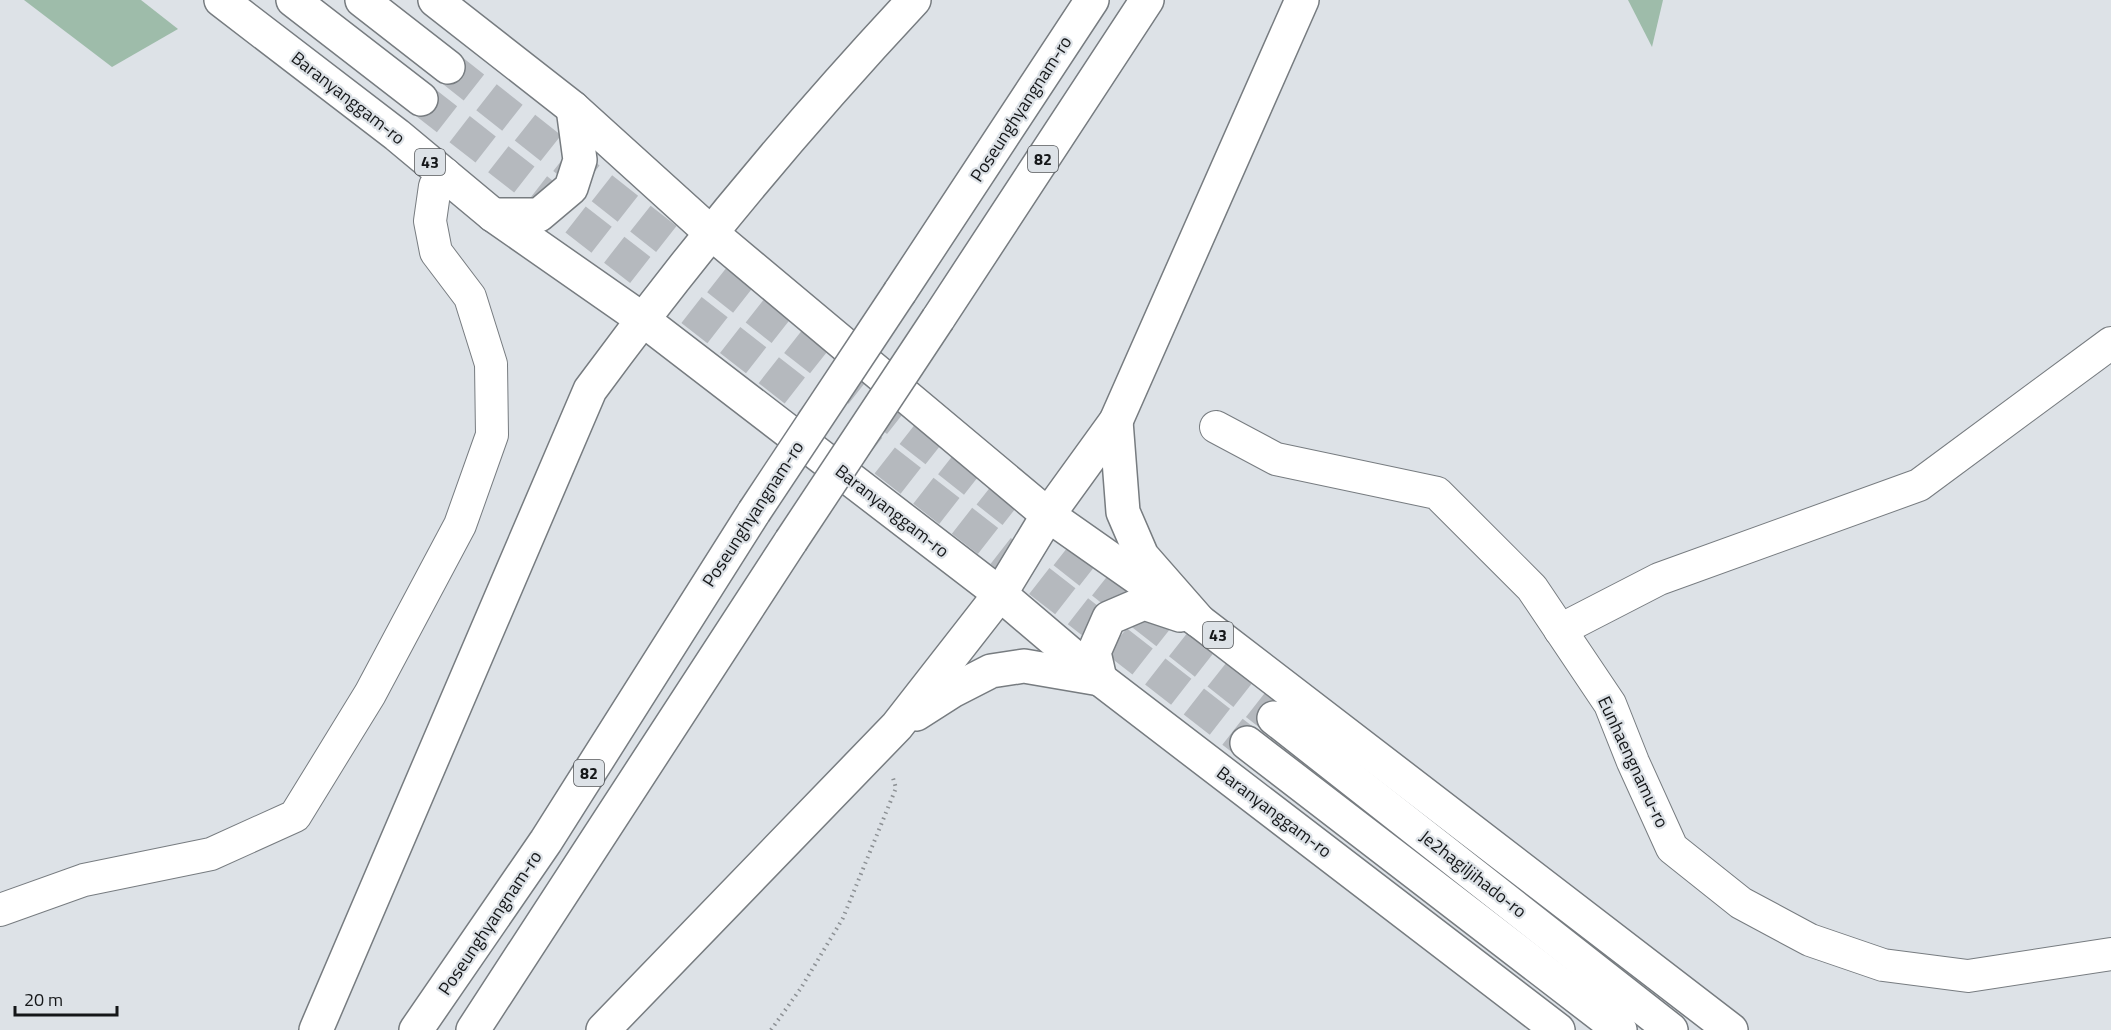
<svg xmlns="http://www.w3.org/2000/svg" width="2111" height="1030" font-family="'Titillium Web',sans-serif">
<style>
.forest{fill:#9ebcaa}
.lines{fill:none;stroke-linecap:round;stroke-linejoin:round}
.trunk-tunnel{stroke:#b5b9be;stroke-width:33;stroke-dasharray:33 16;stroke-linecap:butt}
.minor-casing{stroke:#777c80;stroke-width:34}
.primary-casing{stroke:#777c80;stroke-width:36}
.trunk-casing{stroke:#777c80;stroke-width:36}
.path{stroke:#8c9094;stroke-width:4;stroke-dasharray:1.5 4.5;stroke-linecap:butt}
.minor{stroke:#fff;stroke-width:32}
.primary{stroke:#fff;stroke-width:33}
.trunk{stroke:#fff;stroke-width:33}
.trunk-bridge-casing{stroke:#777c80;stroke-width:36;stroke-linecap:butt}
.trunk-bridge{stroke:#fff;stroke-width:33}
.labels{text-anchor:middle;stroke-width:4.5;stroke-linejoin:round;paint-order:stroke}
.shield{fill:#dde2e7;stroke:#515457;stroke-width:1.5}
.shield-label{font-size:16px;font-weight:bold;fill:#151719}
.street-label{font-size:18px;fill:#151719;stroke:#dde2e7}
</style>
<rect width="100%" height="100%" fill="#dde2e7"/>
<g class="forest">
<path d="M24 0H141L178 29 112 67Z"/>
<path d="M1628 0H1663L1652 47Z"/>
</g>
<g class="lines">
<g class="trunk-tunnel">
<path d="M448 67 1274 718"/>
<path d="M421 99 1247 743"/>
</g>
<defs>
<g id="minor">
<path d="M1216 427 1276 459 1437 493 1532 588 1610 704 1633 762 1672 848 1741 903 1810 940 1883 965 1968 976 2111 954"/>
<path d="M1560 630 1659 579 1919 485 2111 343"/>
<path d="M0 910 84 880 211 854 295 816 370 694 460 525 492 435 491 364 470 297 436 252 430 221 435 186 445 174"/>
</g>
<g id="primary">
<path d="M221 0 397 135 493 215 642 319 1000 594 1100 679 1558 1030"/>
<path d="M435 0 573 108 710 232 1048 515 1199 621 1731 1030"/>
<path d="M493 215H539L571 188 580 160 573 108"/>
<path d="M1000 594 1048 515"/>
<path d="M1100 679 1094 652 1109 618 1144 603 1180 615"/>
</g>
<g id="trunk">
<path d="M293 0 421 99"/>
<path d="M362 0 448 67"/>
<path d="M900 292 1092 0"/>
<path d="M938 319 1147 0"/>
<path d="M1116 421 1123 512 1142 556 1199 621"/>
<path d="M1048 515 1116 421 1302 0"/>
<path d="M916 714 952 691 991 671 1024 666 1100 679"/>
<path d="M1274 718 1671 1030"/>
<path d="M1247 743 1620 1030"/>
<path d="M316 1030 590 390C690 254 798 124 914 0"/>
<path d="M416 1030 546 841 754 512"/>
<path d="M473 1030 791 541"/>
<path d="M603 1030 897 726 1000 594"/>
</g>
</defs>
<use href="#minor" class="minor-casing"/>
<use href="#primary" class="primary-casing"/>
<use href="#trunk" class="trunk-casing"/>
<path class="path" d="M771 1030 801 988 843 918 896 788 893 778"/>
<use href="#minor" class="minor"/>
<use href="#primary" class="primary"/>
<use href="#trunk" class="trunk"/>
<defs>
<g id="trunk-bridge">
<path d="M754 512 900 292"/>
<path d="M791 541 938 319"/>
</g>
</defs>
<use href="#trunk-bridge" class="trunk-bridge-casing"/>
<use href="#trunk-bridge" class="trunk-bridge"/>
</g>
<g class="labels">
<g class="shield">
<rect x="1028" y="146" width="30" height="26" rx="4.5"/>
<rect x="415" y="149" width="30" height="26" rx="4.5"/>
<rect x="1203" y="622" width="30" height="26" rx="4.5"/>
<rect x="574" y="760" width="30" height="26" rx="4.5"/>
</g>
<g class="shield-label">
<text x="1043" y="165">82</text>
<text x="430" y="168">43</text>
<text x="1218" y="641">43</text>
<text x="589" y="779">82</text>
</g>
<g class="street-label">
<text transform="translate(348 98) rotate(38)" y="6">Baranyanggam-ro</text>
<text transform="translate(1021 109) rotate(-57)" y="6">Poseunghyangnam-ro</text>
<text transform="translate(892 511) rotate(38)" y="6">Baranyanggam-ro</text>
<text transform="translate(753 514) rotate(-57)" y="6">Poseunghyangnam-ro</text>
<text transform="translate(1633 762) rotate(65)" y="6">Eunhaengnamu-ro</text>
<text transform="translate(1274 812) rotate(37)" y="6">Baranyanggam-ro</text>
<text transform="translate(1473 874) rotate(38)" y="6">Je2hagiljihado-ro</text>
<text transform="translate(490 923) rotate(-56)" y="6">Poseunghyangnam-ro</text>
</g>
</g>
<path d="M15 1006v9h102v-9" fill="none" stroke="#151719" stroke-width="3"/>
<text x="24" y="1006" font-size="18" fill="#151719" stroke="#dde2e7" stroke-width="4.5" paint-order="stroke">20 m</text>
</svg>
